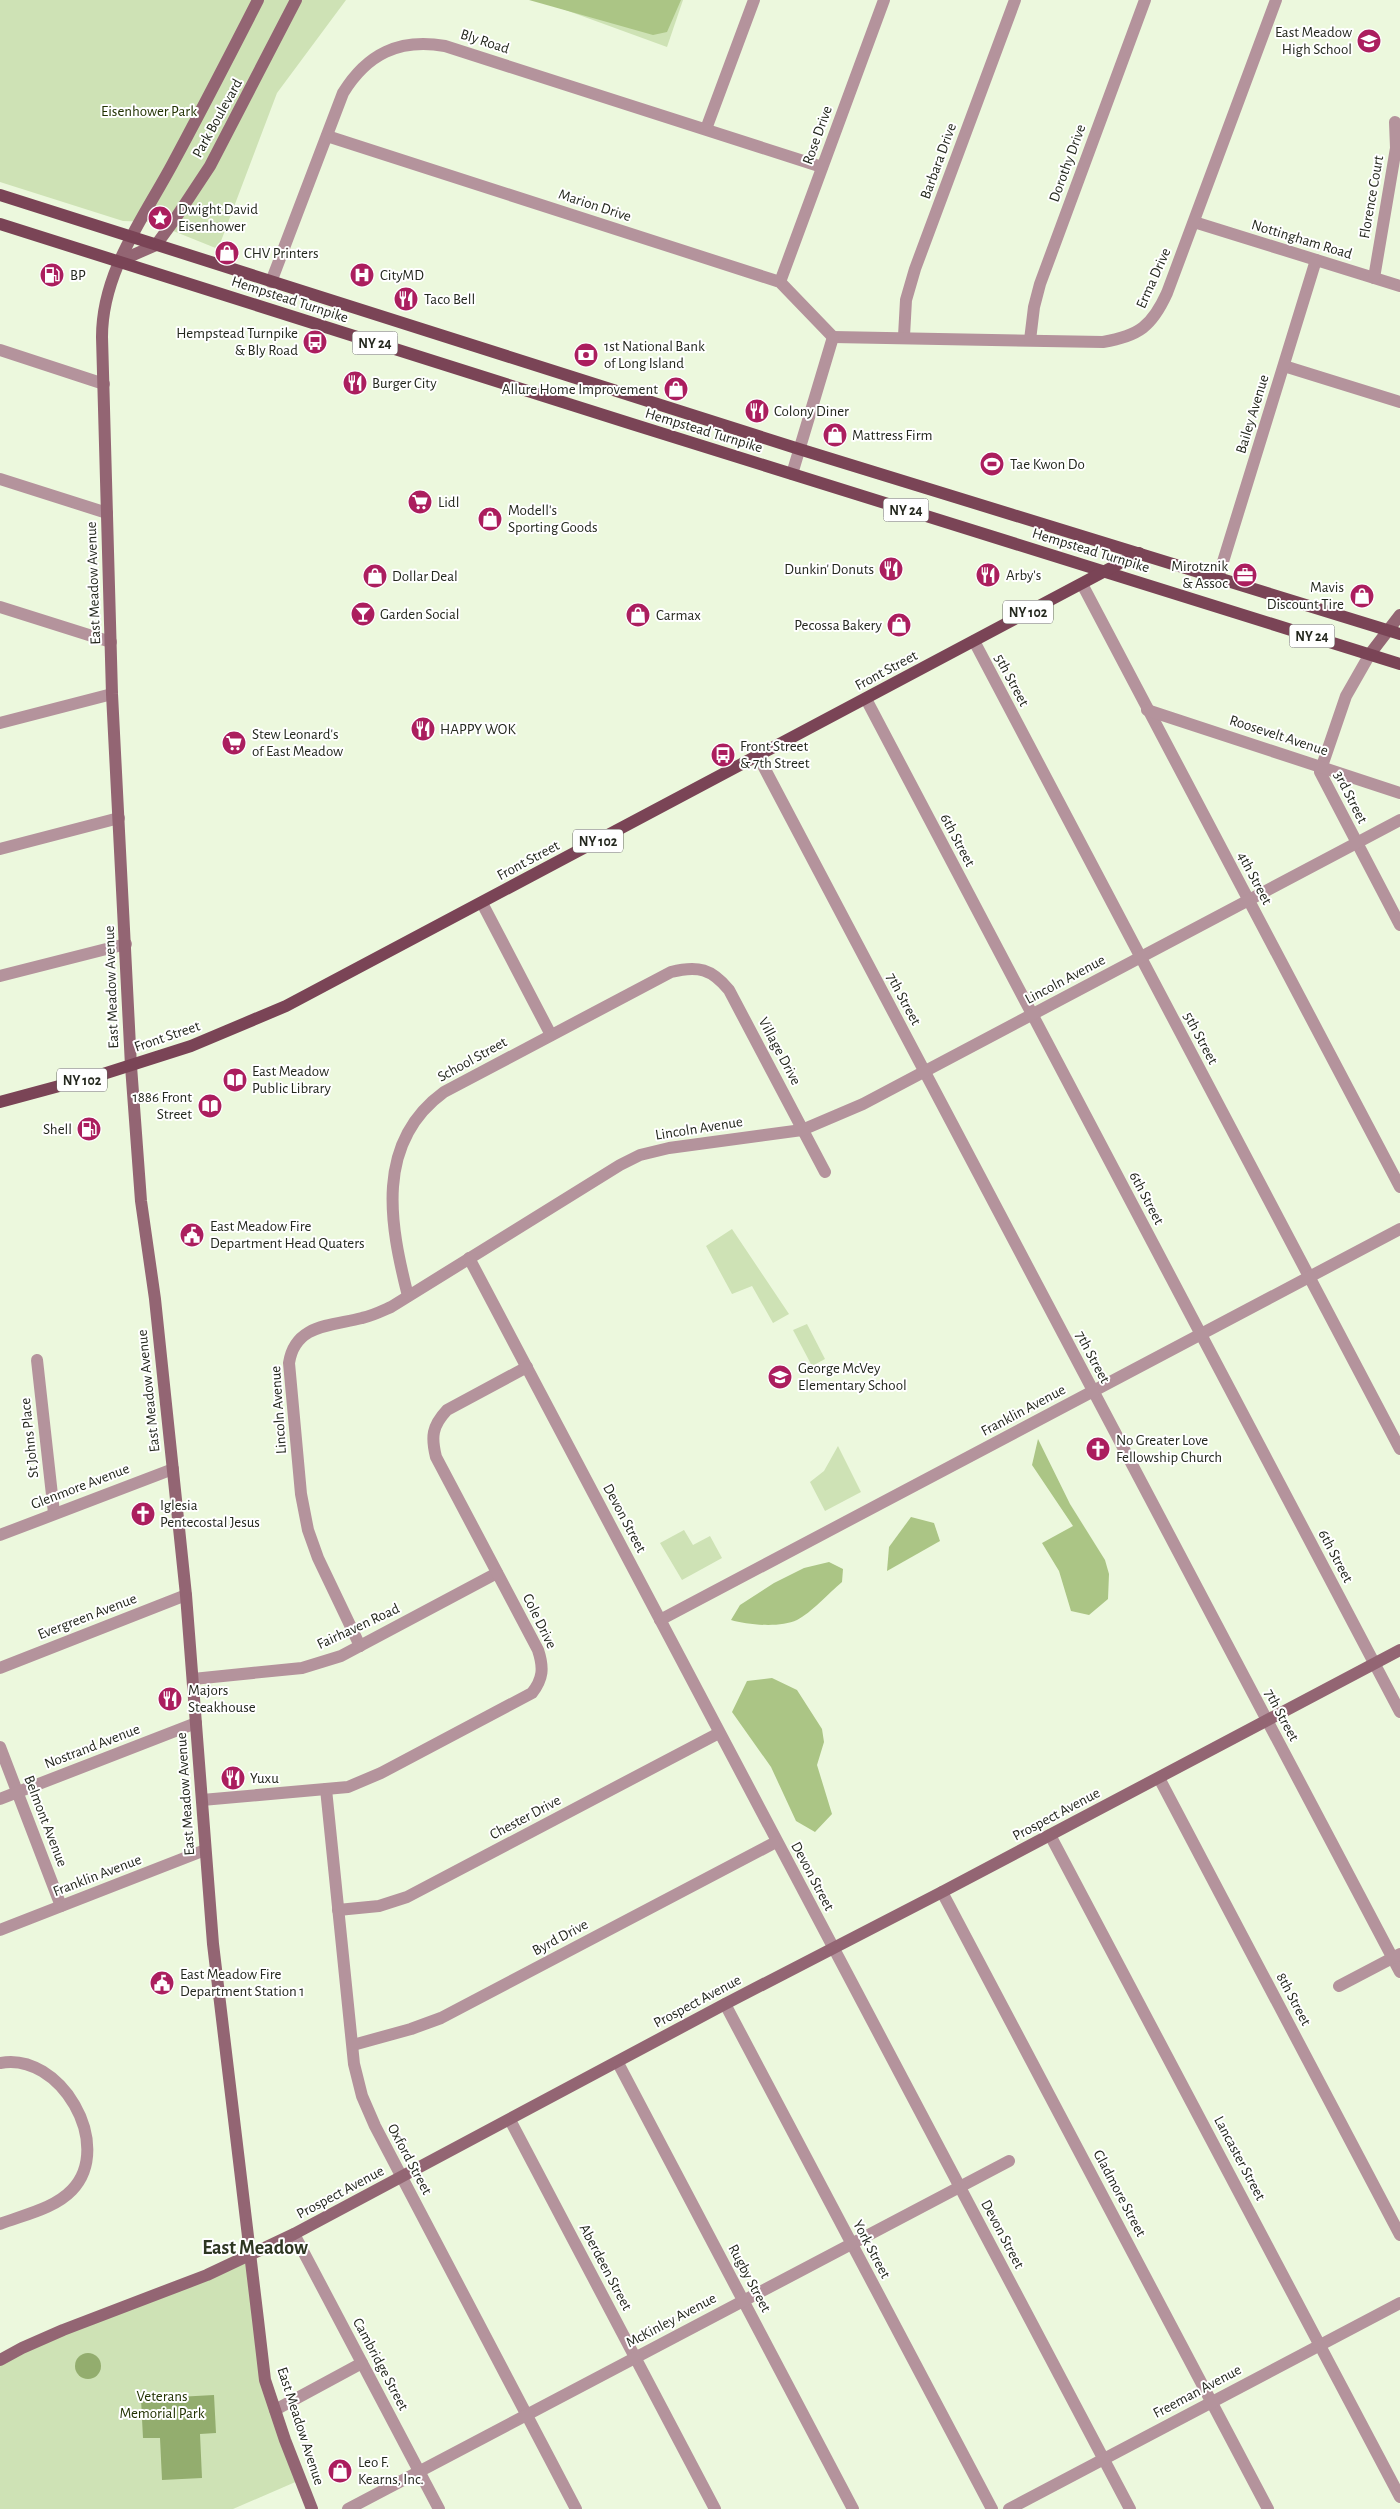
<svg xmlns="http://www.w3.org/2000/svg" width="1400" height="2509" font-family="'Alegreya Sans',sans-serif">
<style>
.green{fill:#cee2b5}
.forest{fill:#abc585}
.water{fill:#93ad6e}
.lines{fill:none;stroke-linecap:round;stroke-linejoin:round}
.street{stroke:#b4939c;stroke-width:12}
.secondary{stroke:#936573;stroke-width:12}
.primary{stroke:#7a4456;stroke-width:12}
.labels{text-anchor:middle;stroke-width:4;stroke-linejoin:round;paint-order:stroke}
.shield{fill:#fff;stroke:#666862;stroke-width:1}
.shield-label{font-size:14px;font-weight:bold;fill:#24281e}
.poi-label{font-size:15px;fill:#24281e;stroke:#fff;text-anchor:start}
.street-label{font-size:15px;fill:#24281e;stroke:#fff}
.park-label{font-size:15px;fill:#223202;stroke:#fff}
.district-label{font-size:20px;font-weight:bold;fill:#2d3621;stroke:#fff}
</style>
<rect width="100%" height="100%" fill="#ecf8dd"/>
<g class="green">
<path d="M0 0H346L277 93 218 249 151 222 123 221 0 182Z"/>
<path d="M538 0H683L667 47Z"/>
<path d="M732 1229 789 1314 773 1323 752 1286 732 1294 706 1246Z"/>
<path d="M807 1324 825 1359 812 1366 793 1330Z"/>
<path d="M838 1446 861 1492 825 1511 810 1482 824 1471Z"/>
<path d="M684 1530 693 1545 710 1536 722 1558 682 1580 660 1543Z"/>
<path d="M249 2257 265 2380 300 2480 233 2509H0V2360Z"/>
</g>
<g class="forest">
<path d="M529 0H681L667 32 653 35Z"/>
<path d="M1038 1439 1070 1504 1105 1560 1109 1574 1108 1599 1089 1615 1071 1611 1059 1571 1042 1543 1073 1526 1032 1465Z"/>
<path d="M911 1517 934 1523 940 1541 887 1571 889 1547Z"/>
<path d="M829 1562 843 1569 842 1582C829 1593 811 1613 797 1620 780 1628 748 1625 731 1620L740 1605 774 1583 804 1568Z"/>
<path d="M772 1678 797 1690 822 1729 824 1742 817 1765 832 1814 815 1832 796 1821 771 1767 732 1712 747 1681Z"/>
</g>
<g class="water">
<circle cx="88" cy="2366" r="13"/>
<path d="M214 2395 216 2433 200 2434 202 2478 162 2480 160 2438H143L141 2399Z"/>
</g>
<g class="lines">
<g class="street">
<path d="M706 129 754 0"/>
<path d="M327 136 780 282 833 337"/>
<path d="M1194 222 1400 286"/>
<path d="M1374 278 1396 148 1395 122"/>
<path d="M271 282 343 93C367 54 399 38 445 46L822 167"/>
<path d="M780 282 884 0"/>
<path d="M904 336 906 300 915 269 1015 0"/>
<path d="M833 337 1103 342C1139 336 1152 326 1167 293L1276 0"/>
<path d="M1030 340 1034 307 1040 284 1145 0"/>
<path d="M0 350 104 384"/>
<path d="M1284 366 1400 402"/>
<path d="M792 474 833 337"/>
<path d="M0 479 107 513"/>
<path d="M1218 578 1316 260"/>
<path d="M1082 584 1400 1187"/>
<path d="M0 607 111 642"/>
<path d="M974 641 1400 1449"/>
<path d="M1370 654 1346 696 1320 772 1400 925"/>
<path d="M866 699 1400 1712"/>
<path d="M1147 710 1400 793"/>
<path d="M0 723 112 694"/>
<path d="M758 756 1400 1972"/>
<path d="M0 849 119 818"/>
<path d="M482 903 551 1035"/>
<path d="M0 976 126 944"/>
<path d="M469 1258 1130 2509"/>
<path d="M408 1296C390 1225 374 1143 444 1092L671 972C698 965 712 969 729 990L825 1172"/>
<path d="M37 1360 54 1513"/>
<path d="M0 1535 173 1469"/>
<path d="M660 1620 1400 1229"/>
<path d="M360 1646 318 1558 308 1530 301 1494 289 1363C295 1324 331 1326 362 1318 372 1316 382 1311 391 1307L620 1165 640 1155 669 1148 802 1130 863 1104 1400 820"/>
<path d="M0 1668 186 1595"/>
<path d="M193 1679 302 1668 341 1656 497 1573"/>
<path d="M0 1747 61 1906"/>
<path d="M1159 1778 1400 2235"/>
<path d="M326 1789 354 2064 362 2096 375 2126 576 2509"/>
<path d="M0 1799 196 1723"/>
<path d="M202 1800 348 1787 381 1773 532 1693C543 1679 544 1668 538 1650L436 1457C431 1437 432 1426 447 1410L527 1367"/>
<path d="M1050 1835 1400 2497"/>
<path d="M942 1892 1268 2509"/>
<path d="M338 1910 379 1906 407 1897 719 1733"/>
<path d="M0 1930 205 1850"/>
<path d="M1339 1986 1400 1954"/>
<path d="M725 2004 992 2509"/>
<path d="M353 2045 411 2029 441 2018 776 1842"/>
<path d="M0 2063C60 2051 115 2145 72 2190 54 2209 23 2215 0 2224"/>
<path d="M618 2063 853 2509"/>
<path d="M510 2120 715 2509"/>
<path d="M294 2234 439 2509"/>
<path d="M275 2410 362 2363"/>
<path d="M348 2509 1009 2161"/>
<path d="M1009 2509 1400 2303"/>
</g>
<g class="secondary">
<path d="M258 0C230 55 202 109 173 163 143 219 102 272 102 337L112 694 131 1066 141 1201 155 1299 186 1595 213 1944 258 2320 265 2380 285 2440 312 2509"/>
<path d="M117 262 156 245 175 219 210 166 296 0"/>
<path d="M1370 654 1400 615"/>
<path d="M0 2360 22 2348 63 2330 207 2275 294 2234 725 2004 942 1892 1400 1650"/>
</g>
<g class="primary">
<path d="M0 195 799 449 1400 634"/>
<path d="M0 224 632 424 1400 664"/>
<path d="M0 1102 100 1075 191 1046 286 1006 1139 553"/>
</g>
</g>
<defs>
<symbol id="school-disc" viewBox="-11 -11 22 22"><circle r="9.5" fill="#ab1e5e" stroke="#fff"/><path d="M0-5L7-2L0 1L-7-2ZM-4 1L0 2.5L4 1V4Q0 6-4 4Z" fill="#fff"/></symbol>
<symbol id="sight-disc" viewBox="-11 -11 22 22"><circle r="9.5" fill="#ab1e5e" stroke="#fff"/><path d="M0-6L1.8-2.2L6-1.7L2.9 1.2L3.7 5.4L0 3.3L-3.7 5.4L-2.9 1.2L-6-1.7L-1.8-2.2Z" fill="#fff"/></symbol>
<symbol id="shop-disc" viewBox="-11 -11 22 22"><circle r="9.5" fill="#ab1e5e" stroke="#fff"/><path d="M-5-2.5h2.3a2.7 3.5 0 0 1 5.4 0H5L5.5 6h-11ZM-1.5-2.5h3a1.5 2.3 0 0 0-3 0Z" fill="#fff"/></symbol>
<symbol id="fuel-disc" viewBox="-11 -11 22 22"><circle r="9.5" fill="#ab1e5e" stroke="#fff"/><path d="M-5.5-6h7V0h2V4h1.3V-2.5L3-4.5l.8-.8L6-3V5H2.5V1h-1V6h-7ZM-4.2-4.7v3.2H.2V-4.7Z" fill="#fff"/></symbol>
<symbol id="hospital-disc" viewBox="-11 -11 22 22"><circle r="9.5" fill="#ab1e5e" stroke="#fff"/><path d="M-5-5h3v3.5h4V-5h3V5h-3V1.5h-4V5h-3Z" fill="#fff"/></symbol>
<symbol id="restaurant-disc" viewBox="-11 -11 22 22"><circle r="9.5" fill="#ab1e5e" stroke="#fff"/><path d="M-5-6h1v4h1v-4h1v4h1v-4h1v5L-1.5 .5V6h-2V.5L-5-1ZM5-6V6H3V1.5H1.5Q1.5-4 5-6Z" fill="#fff"/></symbol>
<symbol id="bus-disc" viewBox="-11 -11 22 22"><circle r="9.5" fill="#ab1e5e" stroke="#fff"/><path d="M-5-6H5V4H4V6H2V4H-2V6H-4V4H-5ZM-3.5-4V0h7V-4ZM-3.5 1.2v1.5H-2V1.2ZM2 1.2v1.5H3.5V1.2Z" fill="#fff"/></symbol>
<symbol id="bank-disc" viewBox="-11 -11 22 22"><circle r="9.5" fill="#ab1e5e" stroke="#fff"/><path d="M-6-4H6V4H-6ZM0-2.3a2.3 2.3 0 1 0 0 4.6a2.3 2.3 0 1 0 0-4.6Z" fill="#fff"/></symbol>
<symbol id="stadium-disc" viewBox="-11 -11 22 22"><circle r="9.5" fill="#ab1e5e" stroke="#fff"/><path d="M0-5a6.5 5 0 1 0 0 10a6.5 5 0 1 0 0-10ZM-3.5-1.8h7v3.6h-7Z" fill="#fff"/></symbol>
<symbol id="supermarket-disc" viewBox="-11 -11 22 22"><circle r="9.5" fill="#ab1e5e" stroke="#fff"/><path d="M-6-5.5h2.5l.6 2H6L4.5 2H-2.5L-4.4-4H-6ZM-1.5 3.2a1.3 1.3 0 1 0 .1 0ZM3 3.2a1.3 1.3 0 1 0 .1 0Z" fill="#fff"/></symbol>
<symbol id="office-disc" viewBox="-11 -11 22 22"><circle r="9.5" fill="#ab1e5e" stroke="#fff"/><path d="M-6-3h4V-5.5h4V-3h4V5H-6ZM-1-4.5V-3h2v-1.5ZM-6 0V1H6V0Z" fill="#fff"/></symbol>
<symbol id="bar-disc" viewBox="-11 -11 22 22"><circle r="9.5" fill="#ab1e5e" stroke="#fff"/><path d="M-6-5H6L.8 .8V4.5H3.5V6h-7V4.5H-.8V.8Z" fill="#fff"/></symbol>
<symbol id="library-disc" viewBox="-11 -11 22 22"><circle r="9.5" fill="#ab1e5e" stroke="#fff"/><path d="M-6-4Q-3-5.5-.7-3.5V5Q-3 3-6 4ZM6-4Q3-5.5 .7-3.5V5Q3 3 6 4Z" fill="#fff"/></symbol>
<symbol id="civic-disc" viewBox="-11 -11 22 22"><circle r="9.5" fill="#ab1e5e" stroke="#fff"/><path d="M-.6-6.5H3V-4.5H.6V-3L4-1V1h2V6H-6V1h2V-1L-.6-3ZM-1.2 2.5V6h2.4V2.5Z" fill="#fff"/></symbol>
<symbol id="church-disc" viewBox="-11 -11 22 22"><circle r="9.5" fill="#ab1e5e" stroke="#fff"/><path d="M-1.2-6h2.4v3.5h3.3v2.4h-3.3V6h-2.4V-.1h-3.3v-2.4h3.3Z" fill="#fff"/></symbol>
</defs>
<g fill-rule="evenodd">
<use href="#school-disc" x="1355" y="27" width="28" height="28"/>
<use href="#sight-disc" x="146" y="204" width="28" height="28"/>
<use href="#shop-disc" x="213" y="239" width="28" height="28"/>
<use href="#fuel-disc" x="38" y="261" width="28" height="28"/>
<use href="#hospital-disc" x="348" y="261" width="28" height="28"/>
<use href="#restaurant-disc" x="392" y="285" width="28" height="28"/>
<use href="#bus-disc" x="301" y="328" width="28" height="28"/>
<use href="#bank-disc" x="572" y="341" width="28" height="28"/>
<use href="#restaurant-disc" x="341" y="369" width="28" height="28"/>
<use href="#shop-disc" x="662" y="375" width="28" height="28"/>
<use href="#restaurant-disc" x="743" y="397" width="28" height="28"/>
<use href="#shop-disc" x="821" y="421" width="28" height="28"/>
<use href="#stadium-disc" x="978" y="450" width="28" height="28"/>
<use href="#supermarket-disc" x="406" y="488" width="28" height="28"/>
<use href="#shop-disc" x="476" y="505" width="28" height="28"/>
<use href="#restaurant-disc" x="877" y="555" width="28" height="28"/>
<use href="#restaurant-disc" x="974" y="561" width="28" height="28"/>
<use href="#office-disc" x="1231" y="561" width="28" height="28"/>
<use href="#shop-disc" x="361" y="562" width="28" height="28"/>
<use href="#shop-disc" x="1348" y="582" width="28" height="28"/>
<use href="#bar-disc" x="349" y="600" width="28" height="28"/>
<use href="#shop-disc" x="624" y="601" width="28" height="28"/>
<use href="#shop-disc" x="885" y="611" width="28" height="28"/>
<use href="#restaurant-disc" x="409" y="715" width="28" height="28"/>
<use href="#supermarket-disc" x="220" y="729" width="28" height="28"/>
<use href="#bus-disc" x="709" y="741" width="28" height="28"/>
<use href="#library-disc" x="221" y="1066" width="28" height="28"/>
<use href="#library-disc" x="196" y="1092" width="28" height="28"/>
<use href="#fuel-disc" x="75" y="1115" width="28" height="28"/>
<use href="#civic-disc" x="178" y="1221" width="28" height="28"/>
<use href="#school-disc" x="766" y="1363" width="28" height="28"/>
<use href="#church-disc" x="1084" y="1435" width="28" height="28"/>
<use href="#church-disc" x="129" y="1500" width="28" height="28"/>
<use href="#restaurant-disc" x="156" y="1685" width="28" height="28"/>
<use href="#restaurant-disc" x="219" y="1764" width="28" height="28"/>
<use href="#civic-disc" x="148" y="1969" width="28" height="28"/>
<use href="#shop-disc" x="326" y="2457" width="28" height="28"/>
</g>
<g class="labels">
<g class="shield">
<rect x="352.5" y="331.5" width="45" height="23" rx="4"/>
<rect x="883.5" y="498.5" width="45" height="23" rx="4"/>
<rect x="1003" y="600.5" width="50" height="23" rx="4"/>
<rect x="1289.5" y="624.5" width="45" height="23" rx="4"/>
<rect x="573" y="829.5" width="50" height="23" rx="4"/>
<rect x="57" y="1068.5" width="50" height="23" rx="4"/>
</g>
<g class="shield-label">
<text x="375" y="348">NY 24</text>
<text x="906" y="515">NY 24</text>
<text x="1028" y="617">NY 102</text>
<text x="1312" y="641">NY 24</text>
<text x="598" y="846">NY 102</text>
<text x="82" y="1085">NY 102</text>
</g>
<g class="poi-label">
<text x="1352" y="37" text-anchor="end">East Meadow<tspan x="1352" dy="17">High School</tspan></text>
<text x="178" y="214">Dwight David<tspan x="178" dy="17">Eisenhower</tspan></text>
<text x="244" y="258">CHV Printers</text>
<text x="70" y="280">BP</text>
<text x="380" y="280">CityMD</text>
<text x="424" y="304">Taco Bell</text>
<text x="298" y="338" text-anchor="end">Hempstead Turnpike<tspan x="298" dy="17">&amp; Bly Road</tspan></text>
<text x="604" y="351">1st National Bank<tspan x="604" dy="17">of Long Island</tspan></text>
<text x="372" y="388">Burger City</text>
<text x="658" y="394" text-anchor="end">Allure Home Improvement</text>
<text x="774" y="416">Colony Diner</text>
<text x="852" y="440">Mattress Firm</text>
<text x="1010" y="469">Tae Kwon Do</text>
<text x="438" y="507">Lidl</text>
<text x="508" y="515">Modell's<tspan x="508" dy="17">Sporting Goods</tspan></text>
<text x="1228" y="571" text-anchor="end">Mirotznik<tspan x="1228" dy="17">&amp; Assoc</tspan></text>
<text x="874" y="574" text-anchor="end">Dunkin' Donuts</text>
<text x="1006" y="580">Arby's</text>
<text x="392" y="581">Dollar Deal</text>
<text x="1344" y="592" text-anchor="end">Mavis<tspan x="1344" dy="17">Discount Tire</tspan></text>
<text x="380" y="619">Garden Social</text>
<text x="656" y="620">Carmax</text>
<text x="882" y="630" text-anchor="end">Pecossa Bakery</text>
<text x="440" y="734">HAPPY WOK</text>
<text x="252" y="739">Stew Leonard's<tspan x="252" dy="17">of East Meadow</tspan></text>
<text x="740" y="751">Front Street<tspan x="740" dy="17">&amp; 7th Street</tspan></text>
<text x="252" y="1076">East Meadow<tspan x="252" dy="17">Public Library</tspan></text>
<text x="192" y="1102" text-anchor="end">1886 Front<tspan x="192" dy="17">Street</tspan></text>
<text x="72" y="1134" text-anchor="end">Shell</text>
<text x="210" y="1231">East Meadow Fire<tspan x="210" dy="17">Department Head Quaters</tspan></text>
<text x="798" y="1373">George McVey<tspan x="798" dy="17">Elementary School</tspan></text>
<text x="1116" y="1445">No Greater Love<tspan x="1116" dy="17">Fellowship Church</tspan></text>
<text x="160" y="1510">Iglesia<tspan x="160" dy="17">Pentecostal Jesus</tspan></text>
<text x="188" y="1695">Majors<tspan x="188" dy="17">Steakhouse</tspan></text>
<text x="250" y="1783">Yuxu</text>
<text x="180" y="1979">East Meadow Fire<tspan x="180" dy="17">Department Station 1</tspan></text>
<text x="358" y="2467">Leo F.<tspan x="358" dy="17">Kearns, Inc.</tspan></text>
</g>
<g class="street-label">
<text transform="translate(485 41) rotate(18)" y="5">Bly Road</text>
<text transform="translate(217 118) rotate(-61)" y="5">Park Boulevard</text>
<text transform="translate(817 135) rotate(-70)" y="5">Rose Drive</text>
<text transform="translate(938 161) rotate(-70)" y="5">Barbara Drive</text>
<text transform="translate(1067 163) rotate(-70)" y="5">Dorothy Drive</text>
<text transform="translate(1371 197) rotate(-80)" y="5">Florence Court</text>
<text transform="translate(595 205) rotate(18)" y="5">Marion Drive</text>
<text transform="translate(1302 239) rotate(17)" y="5">Nottingham Road</text>
<text transform="translate(1153 278) rotate(-66)" y="5">Erma Drive</text>
<text transform="translate(290 299) rotate(18)" y="5">Hempstead Turnpike</text>
<text transform="translate(1252 414) rotate(-73)" y="5">Bailey Avenue</text>
<text transform="translate(704 430) rotate(17)" y="5">Hempstead Turnpike</text>
<text transform="translate(1091 550) rotate(17)" y="5">Hempstead Turnpike</text>
<text transform="translate(93 583) rotate(-92)" y="5">East Meadow Avenue</text>
<text transform="translate(886 670) rotate(-28)" y="5">Front Street</text>
<text transform="translate(1012 680) rotate(62)" y="5">5th Street</text>
<text transform="translate(1279 735) rotate(18)" y="5">Roosevelt Avenue</text>
<text transform="translate(1351 797) rotate(63)" y="5">3rd Street</text>
<text transform="translate(958 840) rotate(62)" y="5">6th Street</text>
<text transform="translate(528 860) rotate(-28)" y="5">Front Street</text>
<text transform="translate(1255 878) rotate(62)" y="5">4th Street</text>
<text transform="translate(1065 979) rotate(-28)" y="5">Lincoln Avenue</text>
<text transform="translate(111 987) rotate(-92)" y="5">East Meadow Avenue</text>
<text transform="translate(904 999) rotate(62)" y="5">7th Street</text>
<text transform="translate(167 1036) rotate(-19)" y="5">Front Street</text>
<text transform="translate(1201 1038) rotate(62)" y="5">5th Street</text>
<text transform="translate(780 1051) rotate(62)" y="5">Village Drive</text>
<text transform="translate(472 1059) rotate(-29)" y="5">School Street</text>
<text transform="translate(699 1128) rotate(-9)" y="5">Lincoln Avenue</text>
<text transform="translate(1147 1198) rotate(62)" y="5">6th Street</text>
<text transform="translate(1093 1357) rotate(62)" y="5">7th Street</text>
<text transform="translate(148 1391) rotate(-96)" y="5">East Meadow Avenue</text>
<text transform="translate(278 1410) rotate(-94)" y="5">Lincoln Avenue</text>
<text transform="translate(1023 1410) rotate(-28)" y="5">Franklin Avenue</text>
<text transform="translate(29 1438) rotate(-96)" y="5">St Johns Place</text>
<text transform="translate(80 1486) rotate(-21)" y="5">Glenmore Avenue</text>
<text transform="translate(625 1518) rotate(62)" y="5">Devon Street</text>
<text transform="translate(1336 1556) rotate(62)" y="5">6th Street</text>
<text transform="translate(87 1616) rotate(-21)" y="5">Evergreen Avenue</text>
<text transform="translate(540 1621) rotate(64)" y="5">Cole Drive</text>
<text transform="translate(358 1626) rotate(-25)" y="5">Fairhaven Road</text>
<text transform="translate(1282 1715) rotate(62)" y="5">7th Street</text>
<text transform="translate(92 1746) rotate(-21)" y="5">Nostrand Avenue</text>
<text transform="translate(185 1794) rotate(-94)" y="5">East Meadow Avenue</text>
<text transform="translate(1056 1814) rotate(-28)" y="5">Prospect Avenue</text>
<text transform="translate(525 1817) rotate(-28)" y="5">Chester Drive</text>
<text transform="translate(46 1821) rotate(69)" y="5">Belmont Avenue</text>
<text transform="translate(97 1875) rotate(-21)" y="5">Franklin Avenue</text>
<text transform="translate(813 1876) rotate(62)" y="5">Devon Street</text>
<text transform="translate(560 1937) rotate(-28)" y="5">Byrd Drive</text>
<text transform="translate(1294 1999) rotate(62)" y="5">8th Street</text>
<text transform="translate(697 2001) rotate(-28)" y="5">Prospect Avenue</text>
<text transform="translate(1240 2158) rotate(62)" y="5">Lancaster Street</text>
<text transform="translate(410 2159) rotate(62)" y="5">Oxford Street</text>
<text transform="translate(340 2192) rotate(-28)" y="5">Prospect Avenue</text>
<text transform="translate(1120 2193) rotate(62)" y="5">Gladmore Street</text>
<text transform="translate(1003 2234) rotate(62)" y="5">Devon Street</text>
<text transform="translate(872 2249) rotate(62)" y="5">York Street</text>
<text transform="translate(606 2267) rotate(62)" y="5">Aberdeen Street</text>
<text transform="translate(750 2278) rotate(62)" y="5">Rugby Street</text>
<text transform="translate(671 2320) rotate(-28)" y="5">McKinley Avenue</text>
<text transform="translate(381 2364) rotate(62)" y="5">Cambridge Street</text>
<text transform="translate(1197 2391) rotate(-28)" y="5">Freeman Avenue</text>
<text transform="translate(301 2426) rotate(72)" y="5">East Meadow Avenue</text>
</g>
<g class="park-label">
<text x="149" y="116">Eisenhower Park</text>
<text x="162" y="2401">Veterans<tspan x="162" dy="17">Memorial Park</tspan></text>
</g>
<g class="district-label">
<text x="255" y="2254">East Meadow</text>
</g>
</g>
</svg>
